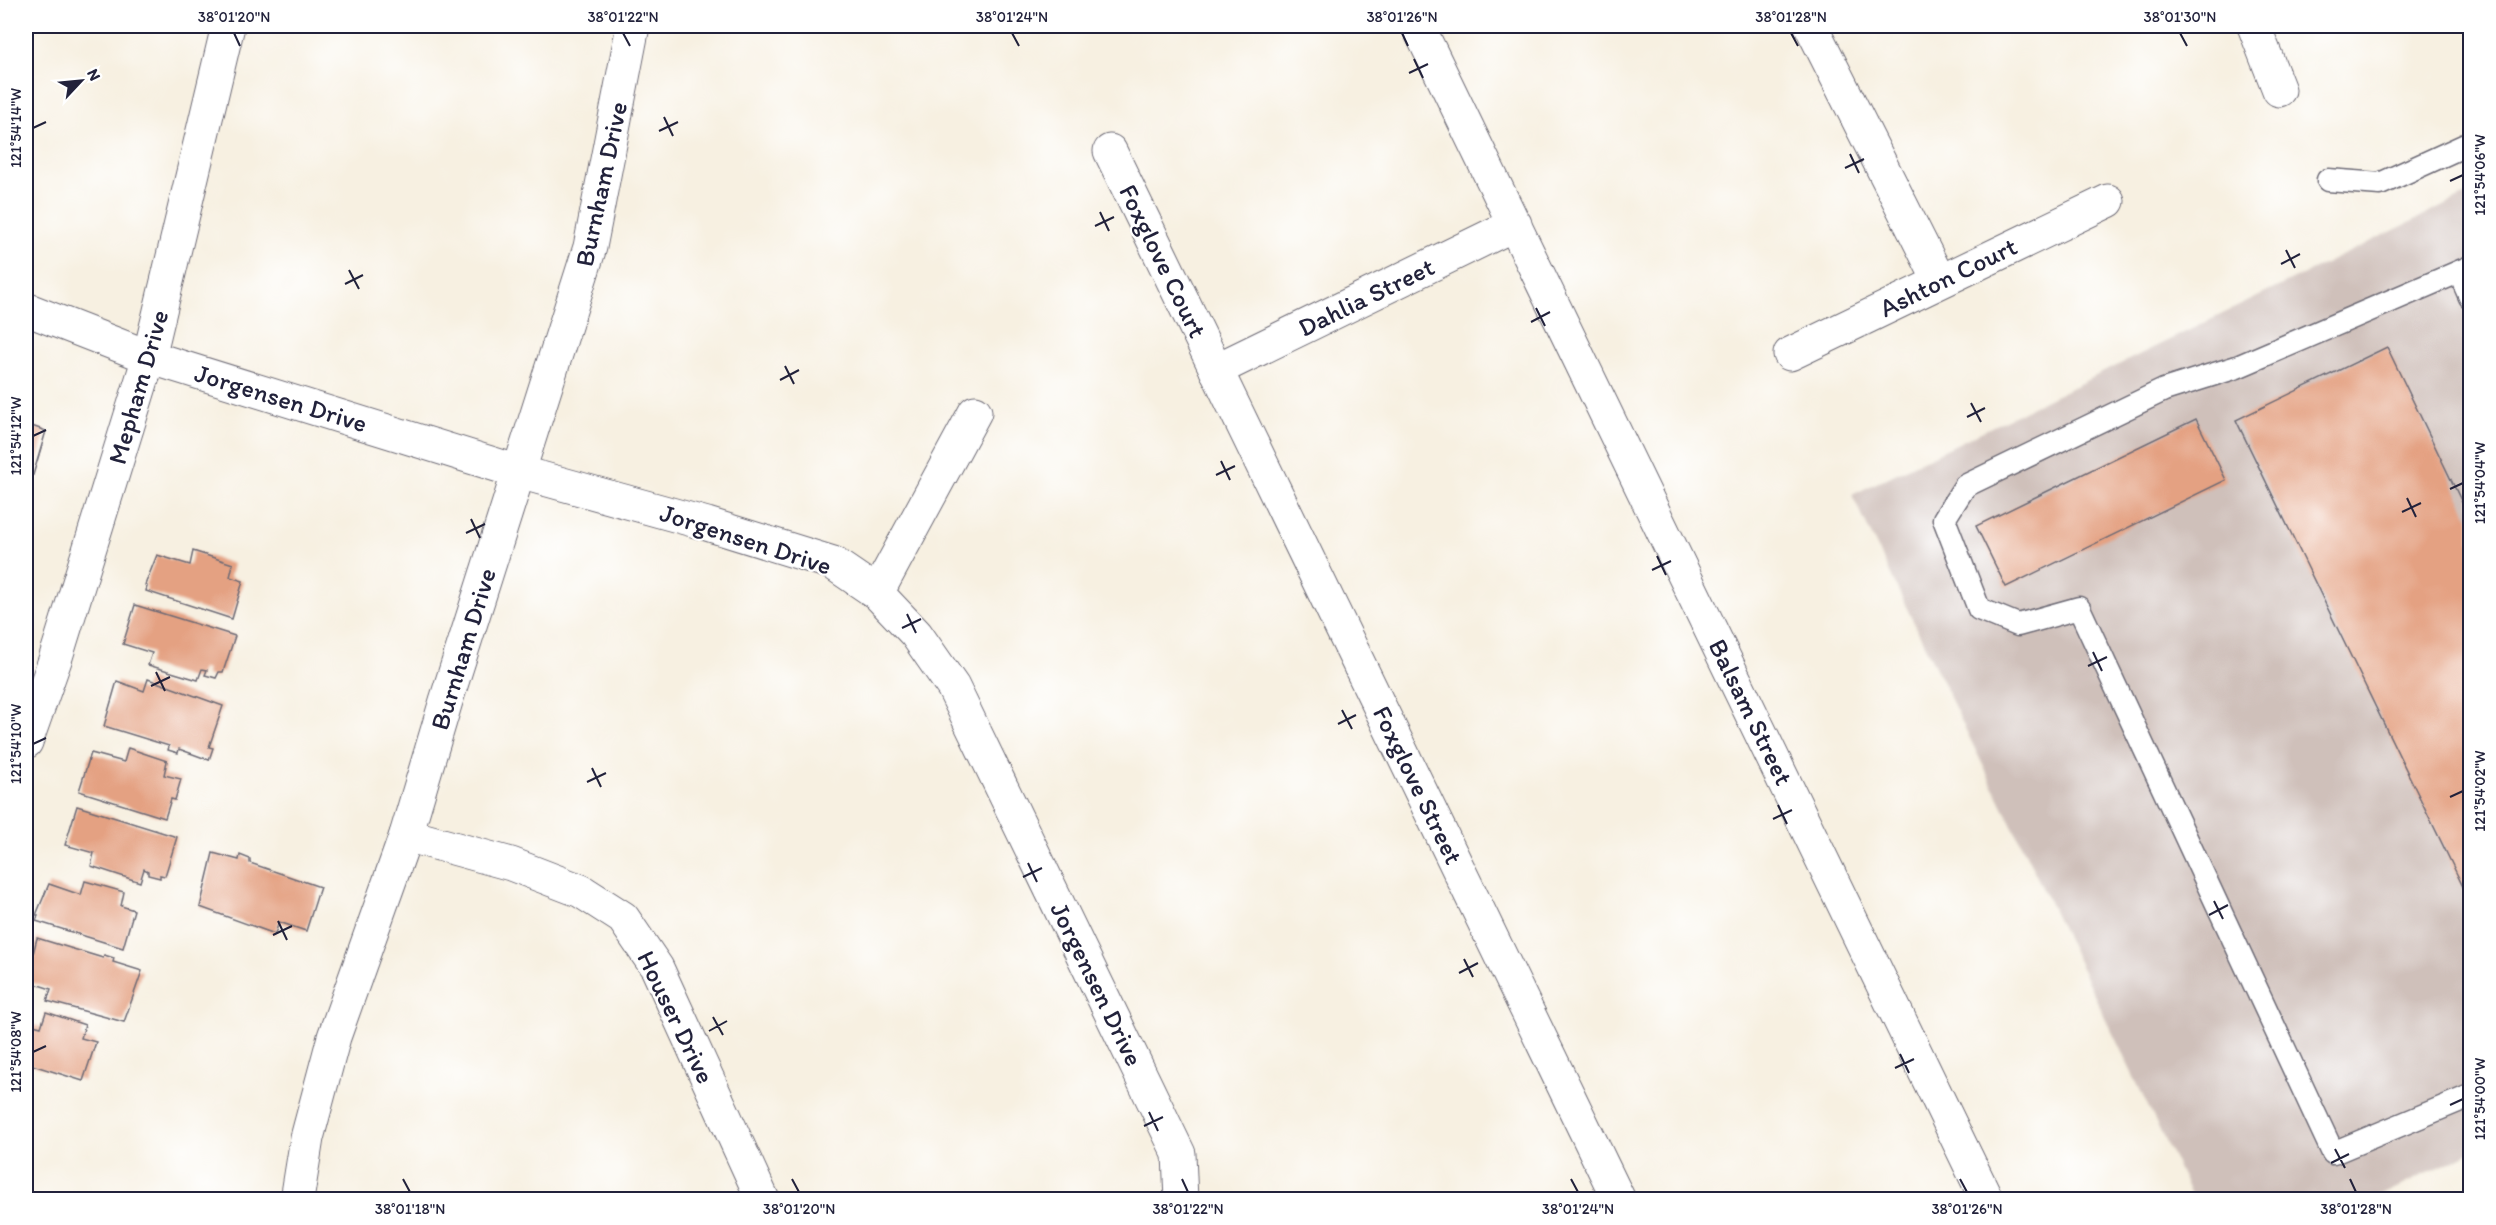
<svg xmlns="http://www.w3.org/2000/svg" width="2496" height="1225" font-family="Itim,sans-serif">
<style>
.industrial{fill:#cfc0ba}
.building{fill:#e4a182}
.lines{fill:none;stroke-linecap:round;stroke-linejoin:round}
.service-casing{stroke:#6d6a75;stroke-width:25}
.minor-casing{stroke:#6d6a75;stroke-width:35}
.service{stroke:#fff;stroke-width:22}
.minor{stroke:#fff;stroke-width:33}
.ticks{fill:none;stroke:#22223b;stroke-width:2}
.labels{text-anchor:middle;stroke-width:4.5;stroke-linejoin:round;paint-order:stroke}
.street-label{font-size:26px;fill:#22223b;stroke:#fff}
.neatline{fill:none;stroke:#22223b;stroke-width:2}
.ticks-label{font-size:15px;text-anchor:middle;fill:#22223b}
</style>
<rect width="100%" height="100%" fill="#fff"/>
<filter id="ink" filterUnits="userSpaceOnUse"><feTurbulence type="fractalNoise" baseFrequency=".0167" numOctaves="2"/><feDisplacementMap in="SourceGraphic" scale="12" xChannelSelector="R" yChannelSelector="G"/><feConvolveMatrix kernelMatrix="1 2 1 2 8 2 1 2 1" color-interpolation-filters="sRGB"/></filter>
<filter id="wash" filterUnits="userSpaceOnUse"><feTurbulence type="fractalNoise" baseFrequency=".008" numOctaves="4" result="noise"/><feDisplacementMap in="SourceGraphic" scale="24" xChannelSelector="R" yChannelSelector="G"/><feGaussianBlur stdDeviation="1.35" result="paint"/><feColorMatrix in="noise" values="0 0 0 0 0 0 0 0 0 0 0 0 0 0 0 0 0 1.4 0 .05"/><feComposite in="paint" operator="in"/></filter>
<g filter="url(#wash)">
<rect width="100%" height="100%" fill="#f7f0e1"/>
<path class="industrial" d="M2470 193V1152L2374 1199H2193L1852 495Z"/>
<g id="blocks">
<g class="building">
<path d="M2387 347 2470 519V901L2236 420Z"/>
<path d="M2196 419 2226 480 2006 587 1976 526Z"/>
<path d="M26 424 46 431 33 475 26 473Z"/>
<path d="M193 551 233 564 230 577 243 581 232 619 146 591 147 586 145 585 157 555 190 565Z"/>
<path d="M135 605 235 636 223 672H219L216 678 205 675 207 670 202 669 198 680 148 665 152 653 123 644Z"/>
<path d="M148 679 223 706 209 747 213 748 209 760 179 749 178 753 168 750 169 746 104 726 117 681 144 691Z"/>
<path d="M128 748 167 761 164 775 181 779 175 800 171 799 165 818 79 791 91 753 124 762Z"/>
<path d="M77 806 177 837 165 876 160 875V878L148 875V871L144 869 140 882 91 866 94 853 65 845Z"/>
<path d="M213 853 239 860 240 855 250 859V863L320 887 306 931 279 922 275 934 200 907Z"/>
<path d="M85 881 124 892 121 906 134 910 123 948 36 921 38 915H36L49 884 81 895Z"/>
<path d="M37 938 103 958 104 955 114 958 113 962 142 971 124 1022 47 1001 51 989 26 981Z"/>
<path d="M46 1012 85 1025 81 1038 96 1042 83 1081 26 1063V1023L41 1027Z"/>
</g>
</g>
</g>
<g filter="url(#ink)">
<use href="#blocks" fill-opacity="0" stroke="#6d6a75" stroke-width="1.5"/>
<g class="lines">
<defs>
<g id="service">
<path d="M2328 180 2380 184 2470 143"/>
<path d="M2470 267 2237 367 2164 390 1965 486 1944 519 1979 609 2018 625 2079 608 2333 1153 2470 1096"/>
<path d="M2459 272 2470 297"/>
</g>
<g id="minor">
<path d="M1418 26 1987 1200"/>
<path d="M1811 26 1939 280"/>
<path d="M2254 26 2279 90"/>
<path d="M1110 151 1619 1200"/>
<path d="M26 309 149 357 519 472 707 524 833 563 877 593 916 634 953 687 1179 1154 1181 1200"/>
<path d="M1790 354 2108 201"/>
<path d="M1216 370 1515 224"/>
<path d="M877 593 975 412"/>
<path d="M26 742 55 660 149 357 228 26"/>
<path d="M406 835 511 864 581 891 623 918 657 968 763 1200"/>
<path d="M297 1200 307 1138 334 1037 406 835 446 701 590 247 633 26"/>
</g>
</defs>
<use href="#service" class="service-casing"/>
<use href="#minor" class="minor-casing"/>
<use href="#service" class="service"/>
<use href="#minor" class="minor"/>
</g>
</g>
<path class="ticks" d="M234 33 240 46M623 33 630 46M1012 33 1019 46M1402 33 1408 46M1791 33 1798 46M2180 33 2187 46M1414 59 1423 78M1409 73 1428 64M664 117 673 136M33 128 46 122M659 131 678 122M1850 154 1859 173M1845 168 1864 159M2450 181 2463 175M1100 212 1109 231M1095 226 1114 217M2286 250 2295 268M2281 264 2300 254M349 270 359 289M345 284 363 275M1536 308 1545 326M1531 322 1550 312M785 366 794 384M780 380 799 370M1971 403 1981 422M1967 417 1985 408M33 436 46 430M1221 461 1230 480M1216 475 1235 466M2450 489 2463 483M2407 498 2416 517M2402 512 2421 503M471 519 480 538M466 533 485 524M1657 556 1666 575M1652 570 1671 561M907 614 916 633M902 628 921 619M2093 652 2102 671M2088 666 2107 657M156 672 165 691M151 686 170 677M1342 710 1352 729M1338 724 1356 715M33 744 46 738M592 768 601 787M587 782 606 773M2450 797 2463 791M1778 805 1787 824M1773 819 1792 810M1028 863 1037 882M1023 877 1042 868M2214 901 2223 919M2209 915 2228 905M278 921 287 940M273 935 292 926M1464 959 1473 977M1459 973 1478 963M713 1017 723 1035M709 1031 727 1021M33 1052 46 1046M1900 1054 1909 1073M1895 1068 1914 1059M2450 1105 2463 1099M1149 1112 1158 1131M1144 1126 1163 1117M2335 1149 2345 1168M2331 1163 2349 1154M403 1179 410 1192M792 1179 799 1192M1182 1179 1188 1192M1571 1179 1578 1192M1960 1179 1967 1192M2350 1179 2356 1192"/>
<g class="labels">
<g class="street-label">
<text transform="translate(601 184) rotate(-78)" y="9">Burnham Drive</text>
<text transform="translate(1163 261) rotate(64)" y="9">Foxglove Court</text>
<text transform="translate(1948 277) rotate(-26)" y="9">Ashton Court</text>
<text transform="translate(1366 297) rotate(-26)" y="9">Dahlia Street</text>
<text transform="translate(138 387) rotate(-74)" y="9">Mepham Drive</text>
<text transform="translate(281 398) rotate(17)" y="9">Jorgensen Drive</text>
<text transform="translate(746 539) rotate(18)" y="9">Jorgensen Drive</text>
<text transform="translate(463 649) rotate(-73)" y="9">Burnham Drive</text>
<text transform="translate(1751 712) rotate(64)" y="9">Balsam Street</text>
<text transform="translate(1418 785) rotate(64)" y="9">Foxglove Street</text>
<text transform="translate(1097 984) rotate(64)" y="9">Jorgensen Drive</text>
<text transform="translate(676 1017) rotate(64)" y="9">Houser Drive</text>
</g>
</g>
<rect width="2496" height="1225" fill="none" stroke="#fff" stroke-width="66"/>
<g transform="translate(81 81) rotate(64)" stroke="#ffffff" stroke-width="4.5" paint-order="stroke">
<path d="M0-4.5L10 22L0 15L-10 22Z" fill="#22223b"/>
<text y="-9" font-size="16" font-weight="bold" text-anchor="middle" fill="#22223b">N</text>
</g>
<rect x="33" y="33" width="2430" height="1159" class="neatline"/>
<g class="ticks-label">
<text x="234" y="22">38°01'20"N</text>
<text x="623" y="22">38°01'22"N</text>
<text x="1012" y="22">38°01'24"N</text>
<text x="1402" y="22">38°01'26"N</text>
<text x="1791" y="22">38°01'28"N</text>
<text x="2180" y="22">38°01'30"N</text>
<text transform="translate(16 128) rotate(-90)" y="5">121°54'14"W</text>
<text transform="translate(2480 175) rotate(-90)" y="5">121°54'06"W</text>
<text transform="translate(16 436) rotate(-90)" y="5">121°54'12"W</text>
<text transform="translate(2480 483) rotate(-90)" y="5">121°54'04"W</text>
<text transform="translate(16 744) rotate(-90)" y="5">121°54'10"W</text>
<text transform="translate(2480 791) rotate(-90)" y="5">121°54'02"W</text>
<text transform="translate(16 1052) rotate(-90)" y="5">121°54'08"W</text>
<text transform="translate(2480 1099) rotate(-90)" y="5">121°54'00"W</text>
<text x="410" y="1214">38°01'18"N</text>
<text x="799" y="1214">38°01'20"N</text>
<text x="1188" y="1214">38°01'22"N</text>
<text x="1578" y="1214">38°01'24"N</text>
<text x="1967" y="1214">38°01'26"N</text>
<text x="2356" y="1214">38°01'28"N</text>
</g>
</svg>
